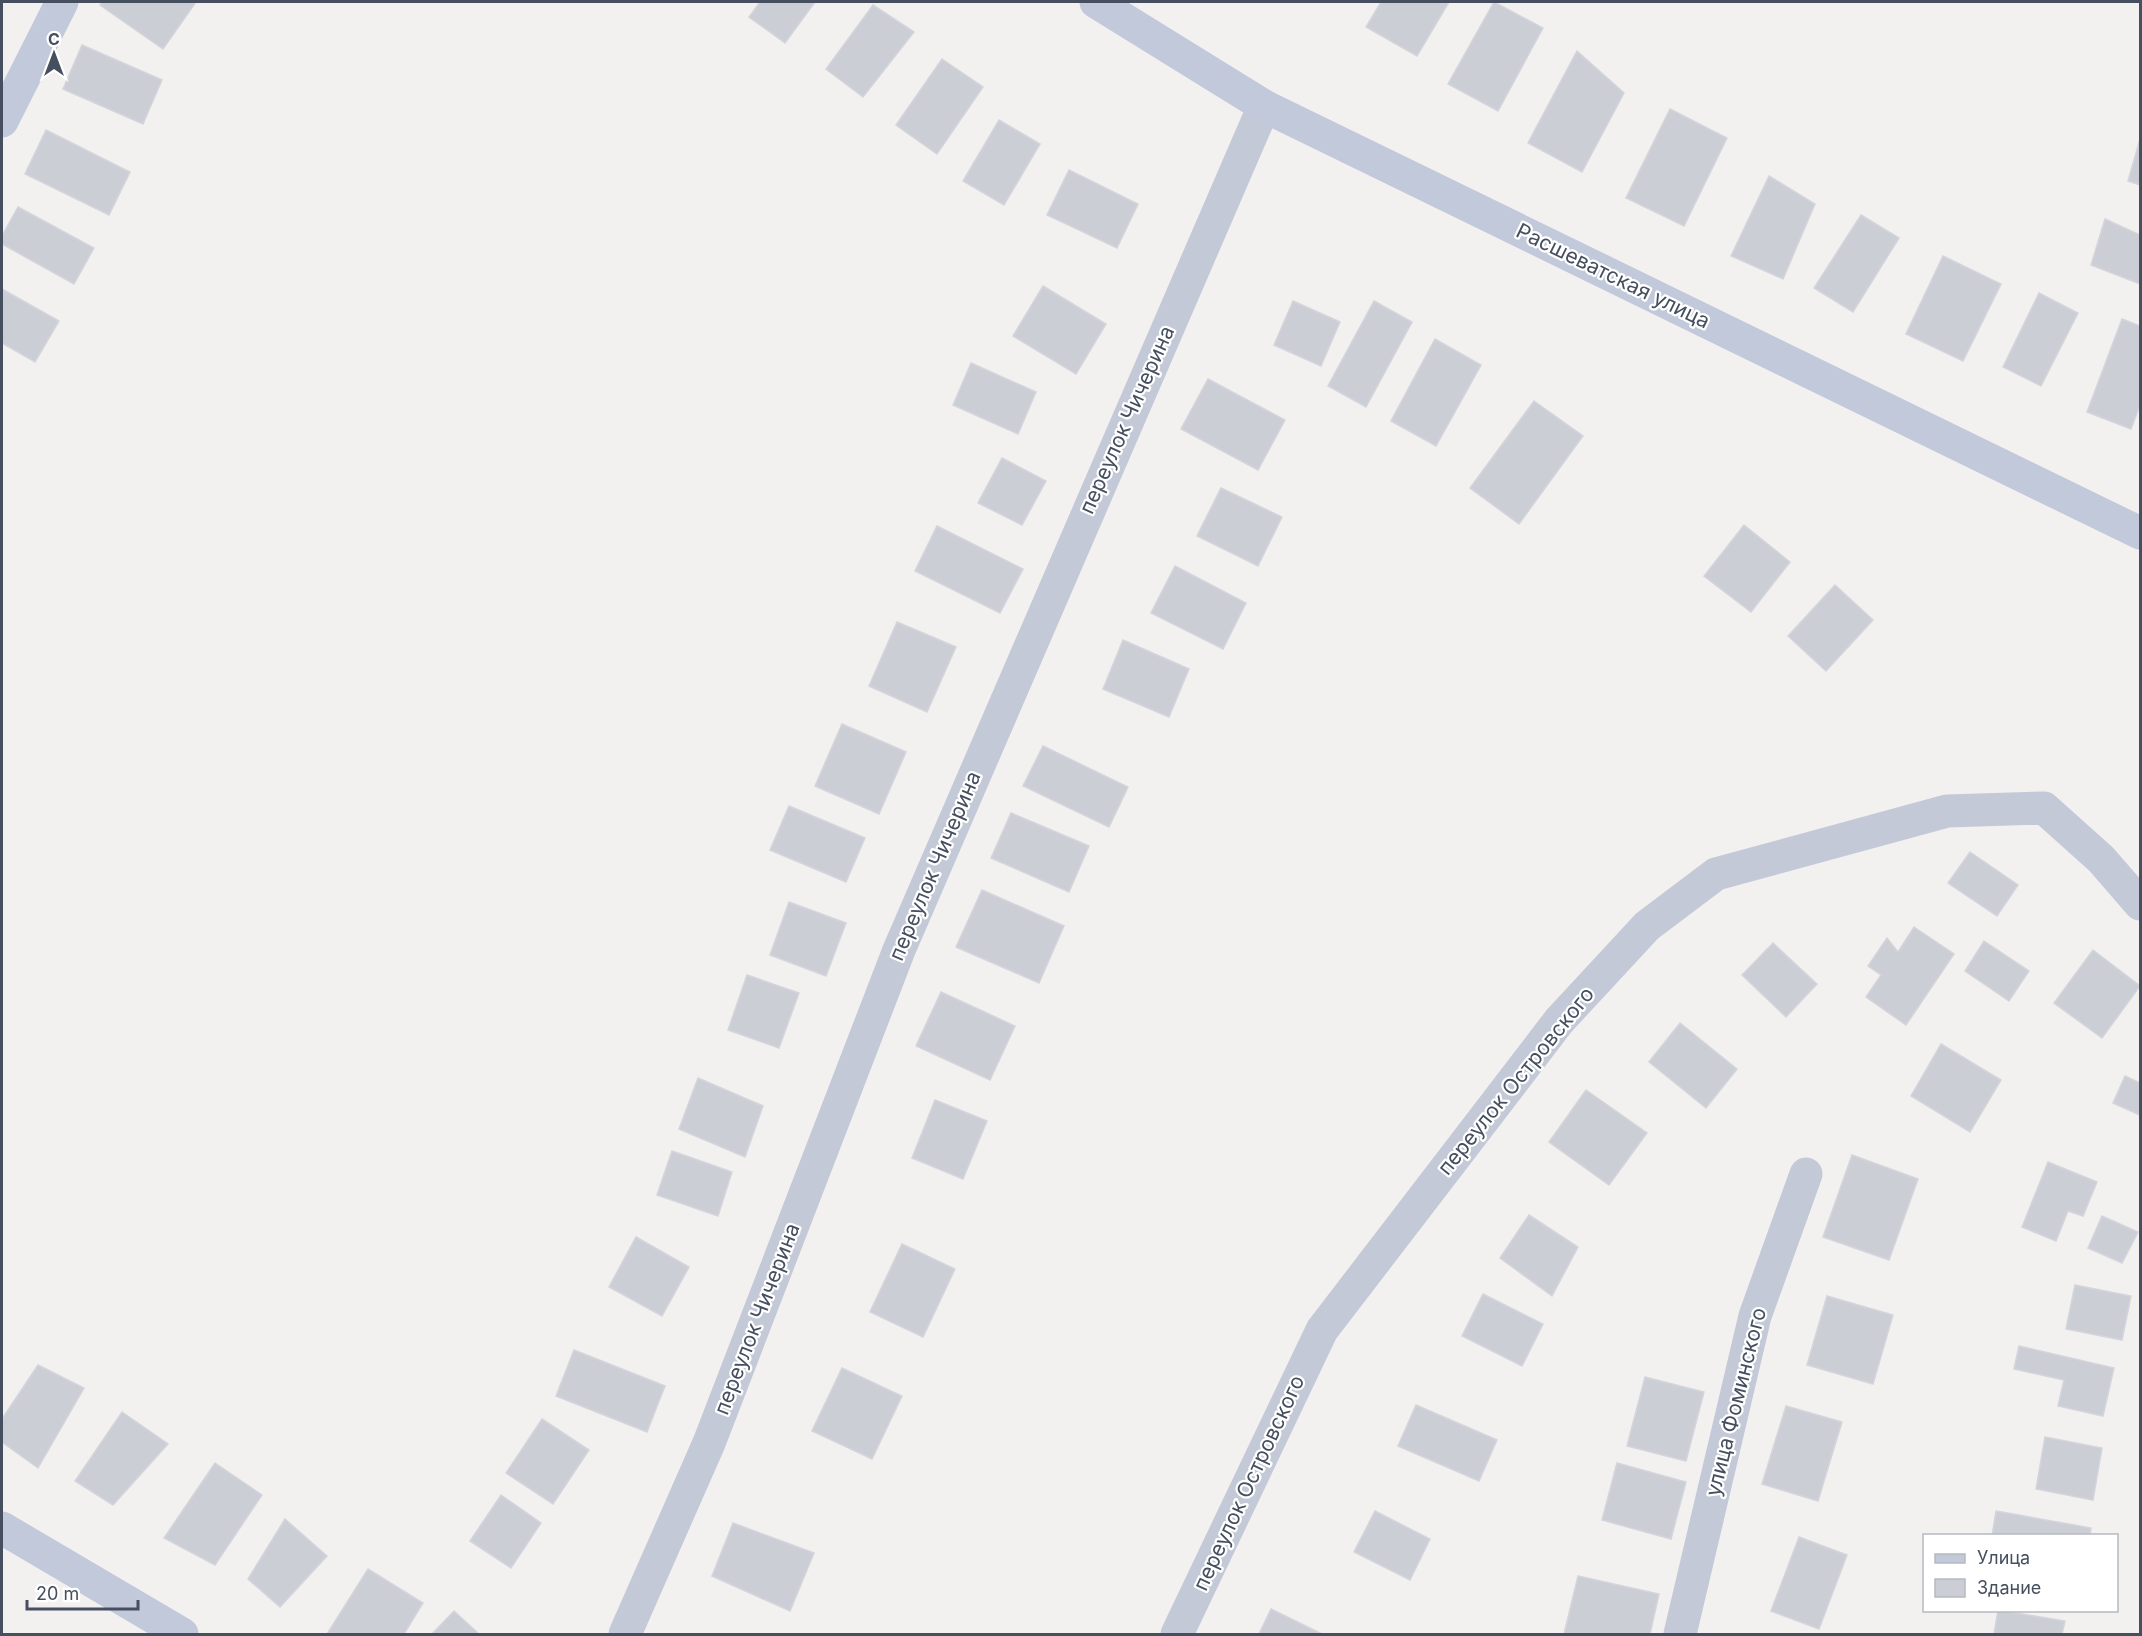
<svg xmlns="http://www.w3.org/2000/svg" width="2142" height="1636" font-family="Inter,sans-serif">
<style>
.building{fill:#ccced6;stroke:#d4d5dc;stroke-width:1.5}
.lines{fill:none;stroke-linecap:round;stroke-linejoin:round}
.street{stroke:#c3c9d6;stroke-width:33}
.secondary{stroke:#c1c9da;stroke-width:33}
.labels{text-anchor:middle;stroke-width:4.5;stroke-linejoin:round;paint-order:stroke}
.street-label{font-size:21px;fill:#464f5f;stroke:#fff}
</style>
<rect width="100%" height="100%" fill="#f3f0f0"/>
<g class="building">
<path d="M102 2H196L163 49 100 5Z"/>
<path d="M760 2H815L785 43 749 17Z"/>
<path d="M1381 2H1449L1417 56 1366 27Z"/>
<path d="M1494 2 1543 28 1498 111 1448 84Z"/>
<path d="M873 5 914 32 863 97 826 69Z"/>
<path d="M82 45 162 80 143 124 63 89Z"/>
<path d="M1577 51 1624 93 1582 172 1528 143Z"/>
<path d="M942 59 983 87 937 154 896 125Z"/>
<path d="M1670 109 1727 138 1684 226 1626 198Z"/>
<path d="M999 120 1040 144 1004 205 963 181Z"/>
<path d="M46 130 130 172 109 215 25 174Z"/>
<path d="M2140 139V185L2128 181Z"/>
<path d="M1069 170 1138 204 1117 248 1047 215Z"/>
<path d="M1769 176 1815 204 1783 279 1731 256Z"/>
<path d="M18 207 94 248 74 284 2 244V236Z"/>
<path d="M1861 215 1899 238 1853 312 1814 288Z"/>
<path d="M2105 219 2140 235V284L2091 265Z"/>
<path d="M1943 256 2001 284 1963 361 1906 334Z"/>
<path d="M1043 286 1106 324 1076 374 1013 336Z"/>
<path d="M2 289 59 321 35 362 2 343Z"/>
<path d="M2039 293 2078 313 2041 386 2003 367Z"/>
<path d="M1293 301 1340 322 1321 366 1274 345Z"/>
<path d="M1374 301 1412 322 1366 407 1328 386Z"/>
<path d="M2122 319 2140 326V405L2131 429 2087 412Z"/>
<path d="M1435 339 1481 365 1436 446 1391 421Z"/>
<path d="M971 363 1036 392 1018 434 953 405Z"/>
<path d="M1208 379 1285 420 1258 470 1181 429Z"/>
<path d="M1534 401 1583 436 1519 524 1470 488Z"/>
<path d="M1002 458 1046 481 1022 525 978 503Z"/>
<path d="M1221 488 1282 517 1258 566 1197 536Z"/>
<path d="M1744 525 1790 562 1751 612 1704 576Z"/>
<path d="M937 526 1023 569 1000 613 915 571Z"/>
<path d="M1175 566 1246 603 1223 649 1151 613Z"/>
<path d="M1835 585 1873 620 1826 671 1788 636Z"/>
<path d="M897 622 956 647 927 712 869 686Z"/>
<path d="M1123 640 1189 669 1169 717 1103 689Z"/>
<path d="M842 724 906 752 879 814 815 786Z"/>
<path d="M1043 746 1128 787 1109 827 1023 786Z"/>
<path d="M789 806 865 838 846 882 770 850Z"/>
<path d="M1011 813 1089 846 1069 892 991 858Z"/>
<path d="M1970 852 2018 885 1997 916 1948 883Z"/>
<path d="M982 890 1064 926 1039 983 956 947Z"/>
<path d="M789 902 846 923 826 976 770 955Z"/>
<path d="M1914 927 1954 954 1906 1025 1866 997 1881 975 1868 966 1887 938 1898 952Z"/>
<path d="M1984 941 2029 971 2009 1001 1965 971Z"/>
<path d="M1773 943 1817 984 1786 1017 1742 975Z"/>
<path d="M2093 950 2140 986 2102 1038 2054 1003Z"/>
<path d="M747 975 799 993 779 1048 728 1030Z"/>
<path d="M941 992 1015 1026 990 1080 916 1046Z"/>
<path d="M1680 1023 1737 1069 1706 1108 1649 1062Z"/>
<path d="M1941 1044 2001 1080 1970 1132 1911 1096Z"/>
<path d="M2125 1076 2140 1083V1115L2113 1103Z"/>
<path d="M698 1078 763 1106 745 1157 679 1129Z"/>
<path d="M1586 1090 1647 1133 1609 1185 1549 1142Z"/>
<path d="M935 1100 987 1121 963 1179 912 1158Z"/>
<path d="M672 1151 732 1172 718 1216 657 1195Z"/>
<path d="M1852 1155 1918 1179 1889 1260 1823 1237Z"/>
<path d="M2048 1162 2097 1182 2083 1216 2068 1211 2056 1241 2022 1227Z"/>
<path d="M1529 1215 1578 1247 1552 1296 1500 1258Z"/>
<path d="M2102 1216 2138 1232 2122 1263 2088 1248Z"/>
<path d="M636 1237 689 1267 662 1316 609 1287Z"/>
<path d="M902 1244 955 1269 923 1337 870 1312Z"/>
<path d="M2075 1285 2131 1296 2122 1340 2066 1329Z"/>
<path d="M1483 1294 1543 1324 1522 1366 1462 1336Z"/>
<path d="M1827 1296 1893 1315 1873 1384 1807 1365Z"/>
<path d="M2019 1346 2114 1368 2103 1416 2058 1406 2064 1380 2014 1369Z"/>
<path d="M574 1350 665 1386 647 1432 556 1396Z"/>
<path d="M38 1365 84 1388 38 1468 2 1442V1419Z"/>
<path d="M842 1368 902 1396 872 1459 812 1431Z"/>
<path d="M1645 1377 1704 1392 1686 1461 1627 1446Z"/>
<path d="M1416 1405 1497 1440 1479 1481 1398 1446Z"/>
<path d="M1786 1406 1842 1422 1818 1501 1762 1484Z"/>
<path d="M122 1412 168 1444 113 1505 75 1481Z"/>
<path d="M542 1419 589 1450 553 1504 506 1473Z"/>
<path d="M2045 1437 2102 1448 2093 1500 2036 1489Z"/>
<path d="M215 1463 262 1495 215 1565 164 1538Z"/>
<path d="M1617 1463 1686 1482 1671 1539 1602 1520Z"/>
<path d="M501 1495 541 1523 511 1568 470 1541Z"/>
<path d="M1375 1511 1430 1539 1410 1580 1354 1552Z"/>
<path d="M1996 1511 2091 1528 2090 1536H1992Z"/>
<path d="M285 1519 327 1556 280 1607 248 1579Z"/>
<path d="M733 1523 814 1553 790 1611 712 1576Z"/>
<path d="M1799 1537 1847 1555 1819 1629 1771 1611Z"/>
<path d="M368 1569 423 1603 404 1634H327Z"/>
<path d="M1578 1576 1659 1594 1650 1634H1564Z"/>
<path d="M1271 1609 1322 1634H1259Z"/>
<path d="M1998 1610 2065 1621 2062 1634H1994Z"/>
<path d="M454 1611 479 1634H432Z"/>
</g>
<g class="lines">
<g class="street">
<path d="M625 1634 709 1443 899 950 1264 106"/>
<path d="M1177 1634 1322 1330 1559 1021 1647 926 1716 874 1947 811 2044 808 2101 859 2140 904"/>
<path d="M1680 1634 1755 1316 1806 1174"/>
</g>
<g class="secondary">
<path d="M1096 2 1264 106 2140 533"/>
<path d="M2 121 62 2"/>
<path d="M2 1528 182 1634"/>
</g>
</g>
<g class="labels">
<g class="street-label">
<text transform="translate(1613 276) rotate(26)" y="7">Расшеватская улица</text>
<text transform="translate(1127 420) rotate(-66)" y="7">переулок Чичерина</text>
<text transform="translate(935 866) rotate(-67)" y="7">переулок Чичерина</text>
<text transform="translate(1516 1081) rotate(-51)" y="7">переулок Островского</text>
<text transform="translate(757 1319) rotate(-69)" y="7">переулок Чичерина</text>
<text transform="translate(1736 1402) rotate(-76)" y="7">улица Фоминского</text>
<text transform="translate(1249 1483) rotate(-65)" y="7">переулок Островского</text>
</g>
</g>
<rect width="2142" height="1636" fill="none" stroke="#464f5f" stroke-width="6"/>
<rect x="1923" y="1534" width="195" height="78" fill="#ffffff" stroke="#b5b9bf" stroke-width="1.5"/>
<rect x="1935" y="1554" width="30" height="9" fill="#c1c9da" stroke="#b5b9bf" stroke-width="1.5"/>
<text x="1977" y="1564" font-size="18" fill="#464f5f">Улица</text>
<rect x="1935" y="1579" width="30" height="18" fill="#ccced6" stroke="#b5b9bf" stroke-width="1.5"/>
<text x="1977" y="1594" font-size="18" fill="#464f5f">Здание</text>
<g transform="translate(54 54)" stroke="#ffffff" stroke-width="4.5" paint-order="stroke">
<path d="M0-4.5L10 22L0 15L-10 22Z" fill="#464f5f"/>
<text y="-9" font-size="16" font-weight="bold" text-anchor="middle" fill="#464f5f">С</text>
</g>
<path d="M27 1600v9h111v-9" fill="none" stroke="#464f5f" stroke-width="3"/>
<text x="36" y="1600" font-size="18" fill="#464f5f" stroke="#ffffff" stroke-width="4.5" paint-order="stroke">20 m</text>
</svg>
